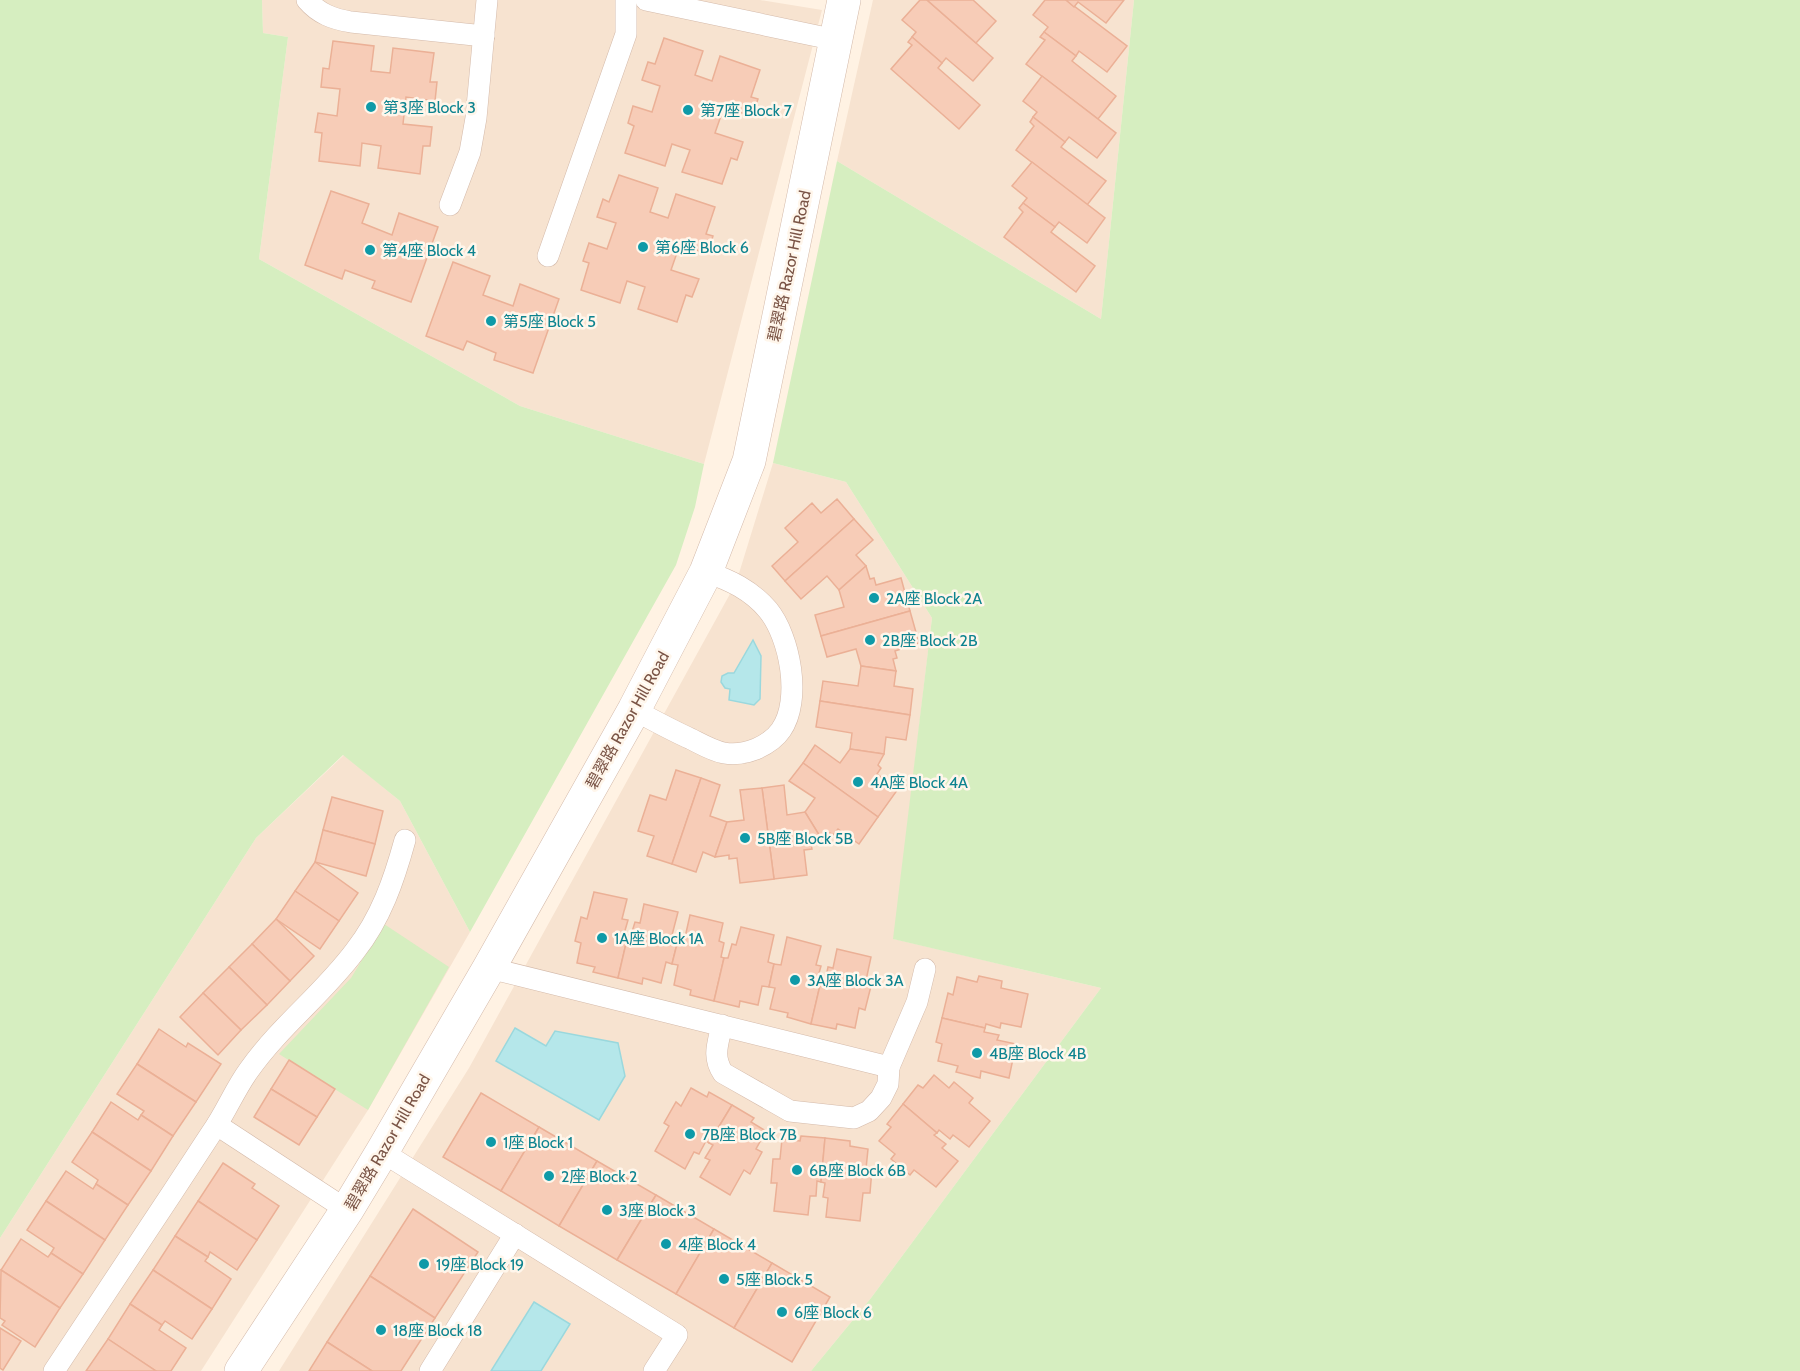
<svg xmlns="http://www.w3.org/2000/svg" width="1800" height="1371" font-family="Cabin,'Noto Sans TC',sans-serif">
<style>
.residential{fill:#f7e3d0}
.green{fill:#d6eec0}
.water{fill:#b5e7ea;stroke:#9ad8dd;stroke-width:1.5}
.building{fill:#f7ccb7;stroke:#ebb096;stroke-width:1.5}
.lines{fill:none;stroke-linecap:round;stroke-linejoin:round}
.lane-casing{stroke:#d4baaa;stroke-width:22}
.street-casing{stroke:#d4baaa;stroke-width:34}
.lane{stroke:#fff;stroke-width:21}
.street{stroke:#fff;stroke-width:33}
.culture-dot{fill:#0f9aa8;stroke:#fff6eb;stroke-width:2}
.labels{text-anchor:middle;stroke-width:5;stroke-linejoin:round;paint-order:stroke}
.culture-label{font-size:16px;fill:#0d838f;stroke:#fff6eb;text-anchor:start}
.street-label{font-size:16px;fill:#7a5446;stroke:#fff6eb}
</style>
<rect width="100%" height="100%" fill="#fff2e3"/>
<g class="residential">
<path d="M262 0H760L822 10 704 464 520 406 259 259 288 37 263 33Z"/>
<path d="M873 0H1134L1101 319 837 161Z"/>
<path d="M773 463 846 482 932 618 894 939 1101 988 871 1298 811 1371H279L469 1068 736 583Z"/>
<path d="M344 755 400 801 470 932 368 1110 201 1371H0V1238L256 838Z"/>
</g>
<g class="green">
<path d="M0 0H262L263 33 288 37 259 259 520 406 704 464 695 507 676 565 470 932 400 801 343 755 256 838 0 1238Z"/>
<path d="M1134 0H1800V1371H811L871 1298 1101 988 893 939 932 618 846 482 773 463 837 161 1101 319Z"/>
<path d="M384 924 449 967 368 1110 279 1054 351 978Z"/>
</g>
<g class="water">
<path d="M753 640 761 656 760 699 754 705 729 700 730 689 725 688 721 682 722 676 728 673H734Z"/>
<path d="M515 1028 546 1046 555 1031 618 1043 625 1076 599 1120 496 1061Z"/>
<path d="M534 1302 570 1324 541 1371H491Z"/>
</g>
<g class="building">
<path d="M920 0H927L993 58 973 81 946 58 942 63 912 37 916 32 902 20Z"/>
<path d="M927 0H973L996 21 976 43Z"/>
<path d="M1045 0H1066L1127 46 1107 72 1079 51 1076 56 1044 32 1048 27 1033 15Z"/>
<path d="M1066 0H1124L1106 23 1078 2 1074 7Z"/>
<path d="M1044 32 1076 56 1072 61 1116 96 1098 119 1026 64 1045 40 1040 37Z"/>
<path d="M912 37 942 63 938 68 980 105 959 129 891 69 912 45 908 42Z"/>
<path d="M664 38 703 51 695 75 712 81 720 56 760 70 751 97 758 99 752 116 724 107 715 133 743 142 737 160 731 158 722 184 682 172 690 150 672 144 665 166 625 153 634 126 628 123 633 106 652 112 660 86 642 80 648 62 655 64Z"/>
<path d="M333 41 374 46 371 71 390 73 393 48 434 53 430 82H437L435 101 406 97 403 124 432 127 430 146H423L420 174 378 168 381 146 362 143 360 166 319 161 322 133 315 132 318 113 337 116 340 89 321 87 323 68 329 69Z"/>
<path d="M1042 76 1116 133 1097 158 1069 137 1065 142 1033 117 1037 112 1023 101Z"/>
<path d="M1033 117 1065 142 1061 147 1106 181 1087 205 1016 150 1034 126 1030 122Z"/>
<path d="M1032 162 1105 218 1087 243 1059 222 1055 227 1023 203 1027 198 1012 186Z"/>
<path d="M619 175 658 188 650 212 668 218 676 194 715 207 706 234 713 236 707 254 680 244 671 270 699 279 692 297 686 295 677 322 638 309 645 287 627 281 620 303 581 290 589 263 583 261 589 243 607 249 616 223 597 217 603 199 609 202Z"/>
<path d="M331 191 369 204 362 223 392 235 399 213 438 227 411 302 372 288 375 281 345 270 342 279 305 265Z"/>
<path d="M1023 203 1055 227 1051 232 1095 266 1076 292 1004 237 1023 212 1019 208Z"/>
<path d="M453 262 490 276 483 295 513 306 520 284 559 299 533 373 494 360 496 353 467 341 463 350 426 336Z"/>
<path d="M837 499 854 519 785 581 772 566 798 542 785 528 812 503 821 513Z"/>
<path d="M854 519 873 540 856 555 866 566 839 590 827 576 801 599 785 581Z"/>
<path d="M866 566 870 579 874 578 876 585 901 578 910 611 821 636 815 615 844 607 839 590Z"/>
<path d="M910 611 919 643 895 651 897 658 893 659 896 671 861 666 856 649 827 657 821 636Z"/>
<path d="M861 666 896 671 894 686 913 689 910 715 820 701 823 681 858 686Z"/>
<path d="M820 701 910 715 906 740 886 737 884 754 850 749 852 733 816 727Z"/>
<path d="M815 745 840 763 850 749 884 754 878 765 881 768 877 774 898 789 878 817 803 763Z"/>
<path d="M803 763 878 817 859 844 838 829 833 835 830 833 824 843 805 812 815 798 789 781Z"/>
<path d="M676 770 701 778 672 864 647 856 654 836 638 831 650 795 666 800Z"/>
<path d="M701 778 720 785 710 816 727 822 715 857 703 852 696 872 672 864Z"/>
<path d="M784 785 787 815 805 812 824 843 811 844 812 849 804 850 807 875 774 879 762 788Z"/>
<path d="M762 788 774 879 740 883 737 858 729 859V855L715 857 727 822 744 820 740 790Z"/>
<path d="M332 797 383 811 375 844 323 830Z"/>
<path d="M323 830 375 844 366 876 315 862Z"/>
<path d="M315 862 358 893 339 921 295 891Z"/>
<path d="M295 891 339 921 320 949 276 919Z"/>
<path d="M594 892 627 899 622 919 628 920 624 934 628 935 618 978 593 972 595 967 577 963 581 943 575 941 581 917 587 919Z"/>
<path d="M644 904 678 912 671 939 678 940 672 964 666 962 661 983 643 978 642 984 618 978 628 935H631L635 922 640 923Z"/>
<path d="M690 915 723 923 719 941 724 943 721 957 724 958 714 1001 690 995 691 990 674 985 678 965 672 964 678 940 684 942Z"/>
<path d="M276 919 314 956 290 981 252 944Z"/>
<path d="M741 927 774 935 768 962 774 964 769 987 762 986 758 1005 740 1001 739 1007 714 1001 724 958H728L732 944 736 945Z"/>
<path d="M787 937 821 946 816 965 821 966 817 980 821 981 811 1024 787 1017 788 1013 770 1009 775 988 769 987 774 964 781 965Z"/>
<path d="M252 944 290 981 267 1005 229 967Z"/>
<path d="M837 949 871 957 865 985 871 986 865 1010 859 1008 855 1028 837 1024 836 1029 811 1024 821 981 825 982 828 967 833 968Z"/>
<path d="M229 967 267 1005 241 1030 203 993Z"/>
<path d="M979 976 1002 981 1001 988 1028 994 1021 1027 1001 1023 1000 1028 986 1024 985 1028 942 1018 948 993 953 995 957 977 977 982Z"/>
<path d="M203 993 241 1030 218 1055 180 1017Z"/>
<path d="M942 1018 985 1028 984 1032 999 1035 997 1040 1016 1044 1009 1078 981 1071 980 1078 956 1072 958 1066 938 1061 942 1044 936 1042Z"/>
<path d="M159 1029 186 1047 188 1043 221 1064 196 1102 137 1064Z"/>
<path d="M289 1060 335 1089 317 1117 271 1089Z"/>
<path d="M137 1064 196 1102 173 1136 141 1115 144 1111 117 1094Z"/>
<path d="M934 1075 949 1088 954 1082 973 1098 969 1103 990 1121 969 1147 953 1135 950 1139 939 1130 937 1133 903 1104 918 1085 923 1088Z"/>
<path d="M691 1088 707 1097 709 1092 732 1105 709 1143 706 1141 699 1154 694 1152 685 1169 655 1151 669 1126 664 1123 676 1102 681 1106Z"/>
<path d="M271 1089 317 1117 299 1145 254 1117Z"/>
<path d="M481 1093 539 1127 501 1191 443 1157Z"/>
<path d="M111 1102 138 1120 141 1115 173 1136 151 1171 92 1132Z"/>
<path d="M903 1104 937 1133 934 1135 946 1144 942 1148 958 1161 936 1187 914 1170 910 1175 891 1159 895 1154 879 1141 891 1127 887 1124Z"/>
<path d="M732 1105 754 1118 751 1122 766 1131 756 1149 762 1152 750 1174 744 1170 730 1195 700 1177 710 1160 705 1158 713 1145 709 1143Z"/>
<path d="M539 1127 597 1161 559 1226 501 1191Z"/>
<path d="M92 1132 151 1171 128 1205 96 1184 98 1180 72 1162Z"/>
<path d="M801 1136 825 1138 821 1182 817 1181 816 1196H810L808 1215 774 1211 777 1183H771L773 1159H780L782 1139 800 1141Z"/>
<path d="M825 1138 850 1141V1146L868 1149 866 1169H872L870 1193H863L860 1221 826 1217 828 1198 823 1197 825 1183 821 1182Z"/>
<path d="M597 1161 656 1195 617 1260 559 1226Z"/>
<path d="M223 1163 255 1184 252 1188 279 1206 257 1240 198 1201Z"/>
<path d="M66 1171 93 1189 96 1184 128 1205 105 1240 46 1201Z"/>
<path d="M656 1195 714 1229 676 1294 617 1260Z"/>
<path d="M46 1201 105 1240 83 1274 51 1253 54 1248 27 1230Z"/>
<path d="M198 1201 257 1240 237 1270 210 1252 208 1257 175 1236Z"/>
<path d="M413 1209 478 1252 435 1318 370 1276Z"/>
<path d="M714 1229 772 1263 734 1328 676 1294Z"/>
<path d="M175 1236 208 1257 205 1261 231 1279 212 1309 153 1270Z"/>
<path d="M21 1239 48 1257 51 1253 83 1274 60 1308 1 1270Z"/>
<path d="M772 1263 830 1297 792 1362 734 1328Z"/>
<path d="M1 1270 60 1308 35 1347 2 1325 5 1321 0 1318Z"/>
<path d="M153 1270 212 1309 192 1339 165 1321 162 1325 130 1304Z"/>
<path d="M370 1276 435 1318 401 1371H372L327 1342Z"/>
<path d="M130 1304 162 1325 159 1330 186 1348 171 1371H156L108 1339Z"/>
<path d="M0 1328 21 1341 3 1370 0 1368Z"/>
<path d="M108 1339 156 1371H86Z"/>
<path d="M327 1342 372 1371H309Z"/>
</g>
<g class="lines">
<defs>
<g id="lane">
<path d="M307 0C319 14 333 19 351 22L484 36"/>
<path d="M646 0 836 40"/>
<path d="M450 205 470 152 476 118 487 0"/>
<path d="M548 256 626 34V0"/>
<path d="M634 710C653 720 671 730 691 739 701 744 713 751 724 753 735 755 746 753 756 749 765 745 775 739 781 730 802 700 790 637 768 610 751 590 730 580 706 572"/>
<path d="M489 968 889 1067 888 1084 881 1098 869 1111 854 1118 790 1111 723 1073C712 1056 718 1044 722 1025"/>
<path d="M889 1067 917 1002 925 969"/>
<path d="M217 1125 347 1210"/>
<path d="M382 1152 677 1335 654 1371"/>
<path d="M54 1371C107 1291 160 1212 212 1132 226 1112 235 1089 249 1070 280 1026 323 994 355 951 381 918 394 880 405 840"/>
<path d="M430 1371 515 1234"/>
</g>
<path id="street" d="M241 1371 347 1210 382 1152 489 968 634 710 706 572 749 461 844 0"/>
</defs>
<use href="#lane" class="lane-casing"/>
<use href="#street" class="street-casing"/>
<use href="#lane" class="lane"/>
<use href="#street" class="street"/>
</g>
<g class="culture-dot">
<circle cx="371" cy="107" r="6"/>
<circle cx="688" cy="110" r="6"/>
<circle cx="643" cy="247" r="6"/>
<circle cx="370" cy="250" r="6"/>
<circle cx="491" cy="321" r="6"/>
<circle cx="874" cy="598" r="6"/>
<circle cx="870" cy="640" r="6"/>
<circle cx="858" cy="782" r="6"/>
<circle cx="745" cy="838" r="6"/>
<circle cx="602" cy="938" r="6"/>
<circle cx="795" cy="980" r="6"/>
<circle cx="977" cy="1053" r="6"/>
<circle cx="690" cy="1134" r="6"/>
<circle cx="491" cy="1142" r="6"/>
<circle cx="797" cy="1170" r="6"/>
<circle cx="549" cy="1176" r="6"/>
<circle cx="607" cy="1210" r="6"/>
<circle cx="666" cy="1244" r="6"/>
<circle cx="424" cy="1264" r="6"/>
<circle cx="724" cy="1279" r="6"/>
<circle cx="782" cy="1312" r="6"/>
<circle cx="381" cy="1330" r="6"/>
</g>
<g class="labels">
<g class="culture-label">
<text x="383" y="113">第3座 Block 3</text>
<text x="700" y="116">第7座 Block 7</text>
<text x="655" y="253">第6座 Block 6</text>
<text x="382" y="256">第4座 Block 4</text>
<text x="503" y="327">第5座 Block 5</text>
<text x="886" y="604">2A座 Block 2A</text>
<text x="882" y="646">2B座 Block 2B</text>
<text x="870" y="788">4A座 Block 4A</text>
<text x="757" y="844">5B座 Block 5B</text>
<text x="614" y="944">1A座 Block 1A</text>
<text x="807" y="986">3A座 Block 3A</text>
<text x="989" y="1059">4B座 Block 4B</text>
<text x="702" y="1140">7B座 Block 7B</text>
<text x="503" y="1148">1座 Block 1</text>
<text x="809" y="1176">6B座 Block 6B</text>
<text x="561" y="1182">2座 Block 2</text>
<text x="619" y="1216">3座 Block 3</text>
<text x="678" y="1250">4座 Block 4</text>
<text x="436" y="1270">19座 Block 19</text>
<text x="736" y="1285">5座 Block 5</text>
<text x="794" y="1318">6座 Block 6</text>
<text x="393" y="1336">18座 Block 18</text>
</g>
<g class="street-label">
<text transform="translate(789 266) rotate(-78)" y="6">碧翠路 Razor Hill Road</text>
<text transform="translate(627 720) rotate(-61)" y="6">碧翠路 Razor Hill Road</text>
<text transform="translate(387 1142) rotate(-60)" y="6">碧翠路 Razor Hill Road</text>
</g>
</g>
</svg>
